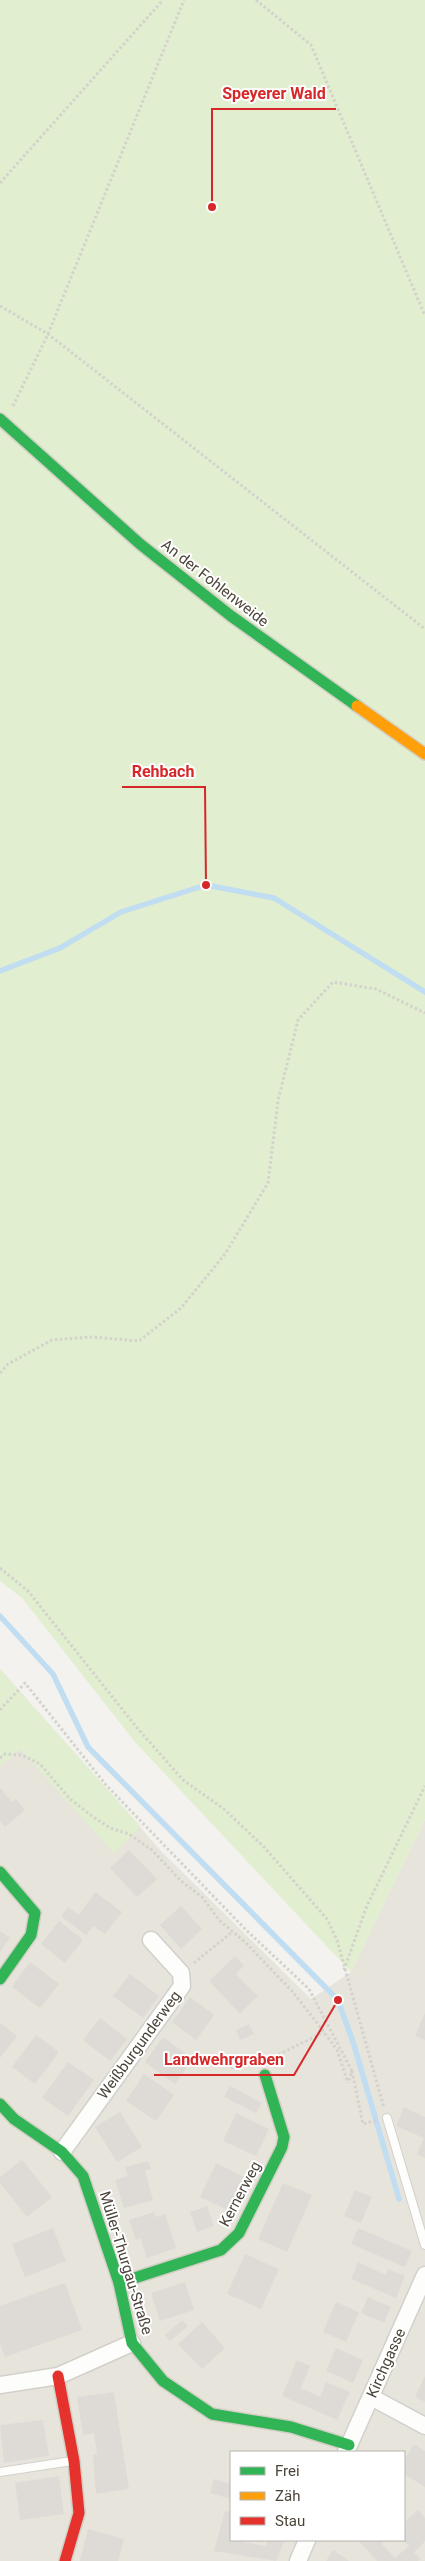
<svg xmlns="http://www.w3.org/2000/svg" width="425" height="2561" font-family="Roboto,sans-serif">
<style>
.residential{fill:#e7e4dc;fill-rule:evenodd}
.green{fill:#e1eecf}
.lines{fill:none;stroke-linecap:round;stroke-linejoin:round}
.stream{stroke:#c0ddf1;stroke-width:5.5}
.building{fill:#dedbd6}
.lane-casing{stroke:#d2d0cb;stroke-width:10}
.street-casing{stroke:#d2d0cb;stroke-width:19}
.fast-casing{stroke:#d3cfc5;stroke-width:14}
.slow-casing{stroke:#d3cfc5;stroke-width:14}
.jam-casing{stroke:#d3cfc5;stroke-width:14}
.path{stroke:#d3d2cc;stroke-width:3;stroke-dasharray:2.5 2.5;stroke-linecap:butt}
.lane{stroke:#fdfdfc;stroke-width:8}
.street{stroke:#fdfdfc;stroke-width:16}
.fast{stroke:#30b455;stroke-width:11}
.slow{stroke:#ff9f0a;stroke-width:11}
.jam{stroke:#e5322d;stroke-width:11}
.labels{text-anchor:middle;stroke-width:4;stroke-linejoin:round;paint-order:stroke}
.street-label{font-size:15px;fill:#4b4439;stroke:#fff}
.leader{fill:none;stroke:#d62828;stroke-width:2}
.callout-dot{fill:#d62828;stroke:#fff;stroke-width:2}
.callout-label{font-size:16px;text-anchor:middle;font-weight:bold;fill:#d62828;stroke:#fff;stroke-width:4;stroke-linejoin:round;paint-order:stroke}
</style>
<rect width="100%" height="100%" fill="#f4f2ee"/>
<path class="residential" d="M0 1669 162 1852 311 1999 351 1972 425 1819V2561H0ZM231 2452H404V2540H231Z"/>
<g class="green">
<path d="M0 0H425V1819L351 1972 135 1742 22 1598 0 1581Z"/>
<path d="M0 1669 141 1827 114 1853 20 1749 0 1767Z"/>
</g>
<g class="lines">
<g class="stream">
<path d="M0 971 60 948 121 912 206 885 274 898 425 992"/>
<path d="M0 1616 53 1674 88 1747 338 2000 354 2045 399 2199"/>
</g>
</g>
<g class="building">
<path d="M0 1788 12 1802 16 1799 25 1810 5 1827 0 1821Z"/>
<path d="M129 1850 157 1879 137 1897 110 1868Z"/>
<path d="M95 1892 122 1912 105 1934 93 1926 86 1935 61 1916 68 1907 79 1915Z"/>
<path d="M181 1906 202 1929 181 1949 160 1925Z"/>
<path d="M59 1921 83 1940 65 1963 41 1944Z"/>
<path d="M0 1931 10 1938 0 1952Z"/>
<path d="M235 1956 244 1966 236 1974 258 1996 240 2014 209 1981Z"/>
<path d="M30 1962 59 1984 40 2008 12 1987Z"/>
<path d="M130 1974 159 1996 143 2018 113 1996Z"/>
<path d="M190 1997 214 2015 196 2040 172 2022Z"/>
<path d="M425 2013V2040L415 2036Z"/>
<path d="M100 2018 127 2039 110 2061 83 2040Z"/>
<path d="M0 2023 17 2036 0 2058Z"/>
<path d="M249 2024 254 2034 240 2040 236 2030Z"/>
<path d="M36 2035 59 2052 35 2084 12 2067Z"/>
<path d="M163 2037 193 2059 175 2084 145 2062Z"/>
<path d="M242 2053 246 2062 231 2070 227 2061Z"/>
<path d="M68 2062 94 2080 68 2116 42 2098Z"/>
<path d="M144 2074 174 2095 156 2121 126 2101Z"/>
<path d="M230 2086 262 2103 256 2113 224 2097Z"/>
<path d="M404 2107 425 2117V2158L417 2154 424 2138 396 2126Z"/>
<path d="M120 2112 142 2147 117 2162 95 2127Z"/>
<path d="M236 2113 269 2129 256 2156 223 2141Z"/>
<path d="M22 2160 52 2197 27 2217 0 2183V2177Z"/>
<path d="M148 2161 151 2169 145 2171 153 2200 124 2208 115 2180 128 2176 125 2167Z"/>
<path d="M216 2163 248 2179 232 2212 200 2197Z"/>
<path d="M283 2183 312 2195 287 2252 258 2239Z"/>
<path d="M355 2190 372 2197 361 2223 344 2216Z"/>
<path d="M207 2206 214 2226 197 2232 190 2212Z"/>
<path d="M154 2212 156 2217 165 2214 176 2248 147 2258 140 2238 136 2240 129 2220Z"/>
<path d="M53 2228 66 2261 25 2277 12 2244Z"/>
<path d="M358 2228 412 2251 405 2267 351 2244Z"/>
<path d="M245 2254 279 2269 261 2309 227 2294Z"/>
<path d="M358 2262 386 2275 388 2269 405 2276 396 2298 351 2279Z"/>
<path d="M185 2282 194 2310 160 2321 151 2293Z"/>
<path d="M65 2283 82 2330 5 2357 0 2344V2306Z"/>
<path d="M368 2297 391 2307 384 2323 361 2313Z"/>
<path d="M336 2302 359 2312 346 2342 323 2332Z"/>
<path d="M182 2320 188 2326 170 2341 165 2335Z"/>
<path d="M202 2322 225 2348 202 2369 178 2344Z"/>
<path d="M336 2348 363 2360 353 2383 326 2371Z"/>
<path d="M297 2360 310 2366 301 2388 320 2397 326 2382 350 2392 337 2420 282 2396Z"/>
<path d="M425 2376V2402L415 2397Z"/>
<path d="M114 2392 129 2489 96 2494 93 2455 97 2454 94 2433 83 2435 77 2397Z"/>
<path d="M43 2420 49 2456 4 2463 0 2425Z"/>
<path d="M414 2444 425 2451V2487L404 2474V2461Z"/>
<path d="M59 2476 64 2514 20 2520 15 2483Z"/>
<path d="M214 2479 231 2484V2499L210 2493Z"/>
<path d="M418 2510 425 2518V2541L414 2552 420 2559 418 2561H377L358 2540H386L382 2544 395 2558 409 2546 404 2541V2523Z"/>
<path d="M225 2511 231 2512V2540L266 2546 268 2540 284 2542 276 2561 214 2551Z"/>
<path d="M88 2529 124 2539 118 2561H80Z"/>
<path d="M333 2550 349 2561H326Z"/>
</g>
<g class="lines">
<defs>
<g id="lane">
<path d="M387 2118 425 2245"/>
<path d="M0 2472 72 2461"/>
</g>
<g id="street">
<path d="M62 2152 182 1986 181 1973 151 1940"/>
<path d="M0 2385 58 2376 132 2343"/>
<path d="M371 2397 425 2426"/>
<path d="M346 2452 425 2275"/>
<path d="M298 2561 307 2540"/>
</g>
<g id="fast">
<path d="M0 419 140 544 231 616 357 706"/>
<path d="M0 1872 35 1913 31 1935 0 1979"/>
<path d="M0 2104 14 2119 62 2152 83 2176 119 2283 132 2343 163 2381 212 2414 291 2427 349 2445"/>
<path d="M119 2283 221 2250 239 2233 282 2147 284 2137 265 2075"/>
</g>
<path id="slow" d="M357 706 425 754"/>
<path id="jam" d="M58 2376 74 2461 79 2513 65 2561"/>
</defs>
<use href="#lane" class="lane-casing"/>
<use href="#street" class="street-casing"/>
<use href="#fast" class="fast-casing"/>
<use href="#slow" class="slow-casing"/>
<use href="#jam" class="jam-casing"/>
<g class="path">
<path d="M256 0 311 45 425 316"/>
<path d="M0 183 163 0"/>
<path d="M0 306 48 334 425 629"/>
<path d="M13 406 48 334 184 0"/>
<path d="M0 1373 8 1364 52 1340 92 1337 139 1341 181 1308 225 1254 268 1183 278 1101 298 1020 333 982 376 989 425 1013"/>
<path d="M0 1568 28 1591 138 1729 183 1780 224 1809 264 1847 327 1919 337 1940 384 2108"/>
<path d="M0 1710 25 1683 106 1785 246 1930 309 1989 352 2071 348 2083"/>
<path d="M0 1758 5 1754 22 1755 40 1764 70 1799 92 1816 110 1828 129 1834 152 1850 181 1881 202 1897 220 1921 245 1942 292 1991 324 2032 337 2050 348 2083"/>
<path d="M194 1963 232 1932"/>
<path d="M344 1970 366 1908 425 1786"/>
<path d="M274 2057 324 2032"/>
<path d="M352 2071 363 2124 377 2120"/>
</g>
<use href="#lane" class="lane"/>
<use href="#street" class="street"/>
<use href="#fast" class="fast"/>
<use href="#slow" class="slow"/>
<use href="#jam" class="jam"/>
</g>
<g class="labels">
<g class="street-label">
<text transform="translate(215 583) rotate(38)" y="5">An der Fohlenweide</text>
<text transform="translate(139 2045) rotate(-54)" y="5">Weißburgunderweg</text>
<text transform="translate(240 2194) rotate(-62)" y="5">Kernerweg</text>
<text transform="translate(126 2263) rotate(73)" y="5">Müller-Thurgau-Straße</text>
<text transform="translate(386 2363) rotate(-66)" y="5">Kirchgasse</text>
</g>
</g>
<path class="leader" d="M212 207L212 109H336M206 885L205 787H122M338 2000L294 2075H154"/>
<g class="callout-dot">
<circle cx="212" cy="207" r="5"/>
<circle cx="206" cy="885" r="5"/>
<circle cx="338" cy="2000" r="5"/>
</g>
<g class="callout-label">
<text x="274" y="99">Speyerer Wald</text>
<text x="163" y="777">Rehbach</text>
<text x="224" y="2065">Landwehrgraben</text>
</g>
<rect x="230" y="2451" width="175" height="90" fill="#ffffff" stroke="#b7b4b0"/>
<rect x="240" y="2467" width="25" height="8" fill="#30b455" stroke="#b7b4b0"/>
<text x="275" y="2476" font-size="15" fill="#4b4439">Frei</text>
<rect x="240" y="2492" width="25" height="8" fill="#ff9f0a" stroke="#b7b4b0"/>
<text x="275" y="2501" font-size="15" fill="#4b4439">Zäh</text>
<rect x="240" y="2517" width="25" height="8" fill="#e5322d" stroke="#b7b4b0"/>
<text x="275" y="2526" font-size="15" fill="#4b4439">Stau</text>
</svg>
